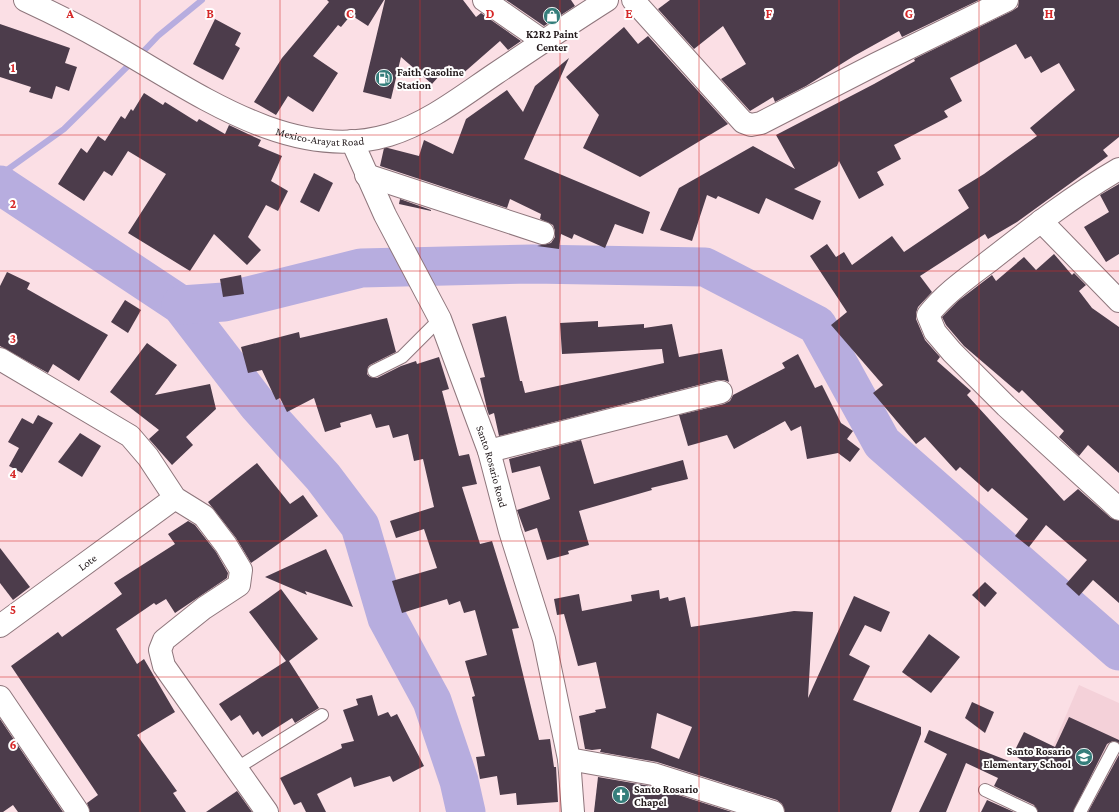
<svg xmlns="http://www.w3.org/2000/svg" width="1119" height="812" font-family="'Crimson Pro',serif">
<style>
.built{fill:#f4d1d9}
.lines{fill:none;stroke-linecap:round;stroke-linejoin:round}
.stream{stroke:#b7addf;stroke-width:6}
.river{stroke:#b7addf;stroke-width:39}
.building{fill:#4c3c4b;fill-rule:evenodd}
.service-casing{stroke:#8e767c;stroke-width:14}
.minor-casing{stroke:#8e767c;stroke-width:24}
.tertiary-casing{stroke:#8e767c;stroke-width:24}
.secondary-casing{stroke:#8e767c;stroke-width:24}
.service{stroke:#fff;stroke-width:12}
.minor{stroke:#fff;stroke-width:22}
.tertiary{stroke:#fff;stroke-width:22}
.secondary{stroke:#fff;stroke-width:22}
.grid{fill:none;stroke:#d62828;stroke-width:1;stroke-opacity:0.55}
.labels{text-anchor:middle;stroke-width:4;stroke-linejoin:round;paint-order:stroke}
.poi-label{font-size:11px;font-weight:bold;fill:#22191b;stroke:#fff;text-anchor:start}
.street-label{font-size:11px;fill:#22191b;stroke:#fff}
.grid-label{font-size:13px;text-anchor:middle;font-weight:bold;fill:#d62828;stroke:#fff;stroke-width:4;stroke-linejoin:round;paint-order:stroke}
</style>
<rect width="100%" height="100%" fill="#fbdfe5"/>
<path class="built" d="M1079 685 1119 703V812H1027L1025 811Z"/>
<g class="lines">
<g class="stream">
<path d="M139 56 158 36 202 0"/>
<path d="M0 175 64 129 132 62"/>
</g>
<g class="river">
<path d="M0 185 181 305 257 404 323 477 360 526 387 618 432 701 459 781 466 812"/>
<path d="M181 305 224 302 361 268 532 264 705 267 817 325 882 443 1119 651"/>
</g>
</g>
<g class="building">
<path d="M327 0H384L368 26 351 15 341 27 338 25 313 56 338 73 313 112 288 96 276 115 254 102 282 58 329 2Z"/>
<path d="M385 0H463L476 17 481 13 521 41 508 50 500 41 460 76 449 65 432 84 401 57 391 99 363 92Z"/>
<path d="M506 0H571L575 6 544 26Z"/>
<path d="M670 0H979L902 37 899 31 854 56 806 86 775 102 773 97 750 111 721 79 746 64 723 26 694 49 658 9Z"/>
<path d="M1019 0H1119V137L1103 150 1108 156 1017 222 988 239 985 234 920 276 932 292 918 307 916 313V319L925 340 940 357 937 361 971 391 967 395 1064 501 1078 489 1111 518 1119 521V603L1093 580 1079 596 1066 584 1087 560 1046 525 1029 547 1015 536 1028 519 992 488 988 492 960 467 956 471 925 437 916 444 873 393 883 385 831 325 847 312 810 256 827 244 836 257 844 252 852 265 892 236 904 252 969 208 958 190 984 174 1037 136 1030 128 1075 90 1059 63 1041 73 1031 56 1025 59 1016 44 950 78 962 101 944 111 948 117 894 145 901 159 877 172 884 185 859 199 839 161 837 166 794 189 821 201 813 220 766 198 759 214 718 196 716 199 707 195 692 241 660 230 679 188 753 146 795 169 776 135 874 84 915 61 914 59 1012 11 1018 7Z"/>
<path d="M215 19 241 33 235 45 240 48 223 80 193 64Z"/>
<path d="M0 24 70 48 65 63 77 67 69 91 56 86 52 99 29 92 31 87 0 77Z"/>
<path d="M624 27 638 44 648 36 728 124 640 177 583 148 599 115 566 77Z"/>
<path d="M569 58 524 159 650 212 643 234 615 224 605 248 574 234 572 239 561 234 559 249 537 246 551 243 555 237V231L553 225 540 219 541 214 510 199 507 208 380 166 384 148H388L419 156 424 140 453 154 466 119 507 90 523 112 535 86Z"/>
<path d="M144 93 163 105 165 102 197 122 199 119 225 134 229 125 261 140 258 146 282 156 271 181 288 191 278 211 266 205 248 237 261 250 247 265 214 234 190 271 128 233 166 174 128 151 112 176 104 171 84 201 58 184 81 148 87 153 98 136 105 141 121 116 125 119 131 109 133 111Z"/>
<path d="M314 173 333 183 319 212 300 202Z"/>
<path d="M1119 184V254L1106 262 1084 227 1109 212 1100 195Z"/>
<path d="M400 199 431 210V211L399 204Z"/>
<path d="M1054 254 1072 275 1074 273 1086 285 1079 291 1092 308 1119 327V473L1088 445 1079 456 1059 437 1064 431 1022 390 1019 393 964 346 946 325 942 317 958 301 992 275 996 281 1024 257 1036 270Z"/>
<path d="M7 272 30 283 27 289 108 335 79 381 53 364 48 373 0 346V286Z"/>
<path d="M241 275 244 294 223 297 220 279Z"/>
<path d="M125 300 141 310 128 333 111 322Z"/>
<path d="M506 316 520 381H522L525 393 664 363 662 349 562 354 560 323 598 321V327L644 324V328L672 324 679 357 722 349 729 382 724 380H718L499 436 494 413 489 415 487 409 480 378 485 377 472 324Z"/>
<path d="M387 318 396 352 370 365 368 367 367 374 370 377 377 378 401 366 416 361 417 364 439 357 449 389 442 391 459 456 469 454 477 484 462 487 480 544 492 541 519 628 512 629 539 740 550 739 554 767H556L558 802 517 805 516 793 500 795 497 776 480 779 476 757 485 756 472 697 475 696 465 661 487 655 475 610 464 613 460 601 449 605 447 599 402 613 392 581 437 568 424 529 396 538 390 521 434 507 423 459 414 461 408 434 393 438 389 425 376 428 371 414 340 423 341 427 325 432 314 398 287 412 280 398 276 400 262 370 248 373 241 347 299 332 300 338Z"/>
<path d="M147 343 177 365 155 395 210 384 216 409 186 437 193 445 172 465 149 439 159 430 110 392Z"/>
<path d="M798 354 815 388 822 385 841 423 853 431 847 439 860 449 850 462 838 453 807 459 801 426 791 431 785 421 734 449 727 435 688 446 679 415 724 404 730 401 733 395 785 368 782 363Z"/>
<path d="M38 415 53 423 22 473 9 466 19 448 8 442 22 418 33 424Z"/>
<path d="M80 433 101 446 82 477 58 462Z"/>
<path d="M581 440 594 484 683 460 688 479 651 488 652 490 579 511 589 545 568 551 569 554 547 560 537 528 525 532 517 510 550 499 540 466 512 473 509 459Z"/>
<path d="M257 463 290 504 303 495 318 516 251 563 236 538 208 502Z"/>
<path d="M188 521 195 525 216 552 228 573 227 578 175 613 166 599 156 605 154 603 116 629 137 664 144 659 175 712 137 735 177 791 173 793 186 812H90L87 803 98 795 11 666 58 632 62 637 122 594 114 583 175 544 168 534Z"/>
<path d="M0 548 30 587 13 600 0 583Z"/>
<path d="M326 549 353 607 305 591 307 595 265 577Z"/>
<path d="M985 582 997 593 985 607 972 595Z"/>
<path d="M281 589 318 639 289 661 319 708 295 723 292 718 262 737 258 731 253 735 240 715 231 721 219 704 286 661 249 612Z"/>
<path d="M659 590 660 599 668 597 669 601 685 597 691 627 794 611 813 612 808 698 854 596 890 612 881 632 865 625 849 655 870 666 853 700 921 727V734L891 812H785L782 804 777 800 657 762 600 752 601 749 592 750 585 749 579 716 596 712 595 710 606 708 596 662 578 666 564 614 557 615 554 599 579 594 582 611 632 601 631 595ZM657 713 692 727 679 759 651 748Z"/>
<path d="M929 634 960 657 931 693 902 672Z"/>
<path d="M372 695 378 716 388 712 391 717 397 714 424 766 393 782 390 776 354 787 351 777 317 794 326 812H306L301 802 294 805 280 778 342 748 341 744 354 741 343 710 358 705 356 699Z"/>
<path d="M972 702 994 712 985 733 965 718Z"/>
<path d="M1069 717 1119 740V743L1113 741 1107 744 1073 812H1038L1034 805 994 786 998 778 966 763 946 812H919L947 754 924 742 929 730 1032 770 1033 769 1013 754 1024 732 1055 747Z"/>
<path d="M0 719 63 812H18L13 805 3 812H0Z"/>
<path d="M1119 755V812H1088Z"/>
<path d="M598 777 650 786 732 812H594Z"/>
<path d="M237 791 252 812H206Z"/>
<path d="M987 800 1014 812H981Z"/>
</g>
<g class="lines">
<defs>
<g id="service">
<path d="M374 371 402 357 440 319"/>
<path d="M237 768 322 715"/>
<path d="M985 790 1031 812"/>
<path d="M1080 812 1114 748"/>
</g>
<g id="minor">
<path d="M484 0 543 41"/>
<path d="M633 0 743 122 751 125 761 123 876 64 1007 0"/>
<path d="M1119 169C1074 195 1033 227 992 259 970 276 945 293 928 315L935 332 952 352 1006 406 1119 509"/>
<path d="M366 175 543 233"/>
<path d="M1041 221 1119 301"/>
<path d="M0 359 130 436 148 457 175 498 204 516 226 545 241 570 239 585 204 608 164 640 160 650 164 666 267 812"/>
<path d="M489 451 721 392"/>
<path id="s1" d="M0 626 175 498"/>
<path d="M0 697 78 812"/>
<path d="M569 759 653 774 773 812"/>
</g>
<g id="tertiary">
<path id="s2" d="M352 141 385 215 440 319 489 451 510 531 544 639 569 759 573 812"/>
</g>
<g id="secondary">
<path id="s3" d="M25 0C53 13 81 27 107 42 190 88 289 165 389 135 428 123 461 97 495 74 532 49 569 24 607 0"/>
</g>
</defs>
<use href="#service" class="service-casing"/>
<use href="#minor" class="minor-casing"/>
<use href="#tertiary" class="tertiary-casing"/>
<use href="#secondary" class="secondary-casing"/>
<use href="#service" class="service"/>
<use href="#minor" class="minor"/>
<use href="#tertiary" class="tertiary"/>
<use href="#secondary" class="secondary"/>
</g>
<path class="grid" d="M140 0V812M280 0V812M420 0V812M560 0V812M699 0V812M839 0V812M979 0V812M0 135H1119M0 271H1119M0 406H1119M0 541H1119M0 677H1119"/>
<defs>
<symbol id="shop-disc" viewBox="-11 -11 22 22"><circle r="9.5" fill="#357e7b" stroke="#fff"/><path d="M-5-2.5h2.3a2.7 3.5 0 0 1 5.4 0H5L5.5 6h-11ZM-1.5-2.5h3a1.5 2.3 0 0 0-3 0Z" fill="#fff"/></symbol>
<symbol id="fuel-disc" viewBox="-11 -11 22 22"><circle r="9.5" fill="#357e7b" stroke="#fff"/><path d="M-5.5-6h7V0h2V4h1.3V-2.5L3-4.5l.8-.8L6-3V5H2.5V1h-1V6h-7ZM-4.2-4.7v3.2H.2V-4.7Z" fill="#fff"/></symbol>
<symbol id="school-disc" viewBox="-11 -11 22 22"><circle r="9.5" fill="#357e7b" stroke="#fff"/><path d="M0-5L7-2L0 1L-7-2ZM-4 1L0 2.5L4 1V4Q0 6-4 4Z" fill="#fff"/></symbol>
<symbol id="church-disc" viewBox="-11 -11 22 22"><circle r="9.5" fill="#357e7b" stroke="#fff"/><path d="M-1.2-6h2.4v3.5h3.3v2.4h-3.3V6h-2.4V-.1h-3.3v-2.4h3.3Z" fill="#fff"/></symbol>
</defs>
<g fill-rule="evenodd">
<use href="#shop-disc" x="542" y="6" width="20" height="20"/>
<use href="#fuel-disc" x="374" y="68" width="20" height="20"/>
<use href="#school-disc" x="1074" y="747" width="20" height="20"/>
<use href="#church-disc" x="611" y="785" width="20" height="20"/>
</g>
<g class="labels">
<g class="poi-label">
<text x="552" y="38" text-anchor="middle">K2R2 Paint<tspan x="552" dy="13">Center</tspan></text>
<text x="397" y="76">Faith Gasoline<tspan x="397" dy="13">Station</tspan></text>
<text x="1071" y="755" text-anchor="end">Santo Rosario<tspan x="1071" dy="13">Elementary School</tspan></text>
<text x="634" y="793">Santo Rosario<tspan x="634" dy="13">Chapel</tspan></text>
</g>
<g class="street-label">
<text dy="4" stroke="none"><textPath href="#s3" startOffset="328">Mexico-Arayat Road</textPath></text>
<text dy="4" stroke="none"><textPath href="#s2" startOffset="355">Santo Rosario Road</textPath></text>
<text dy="4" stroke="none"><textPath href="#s1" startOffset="108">Lote</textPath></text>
</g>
</g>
<g class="grid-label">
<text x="70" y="18">A</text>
<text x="210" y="18">B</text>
<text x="350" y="18">C</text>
<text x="490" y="18">D</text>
<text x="629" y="18">E</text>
<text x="769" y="18">F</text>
<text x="909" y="18">G</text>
<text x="1049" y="18">H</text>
<text x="13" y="72">1</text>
<text x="13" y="208">2</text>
<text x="13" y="343">3</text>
<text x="13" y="478">4</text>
<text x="13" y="614">5</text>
<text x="13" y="749">6</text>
</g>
</svg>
